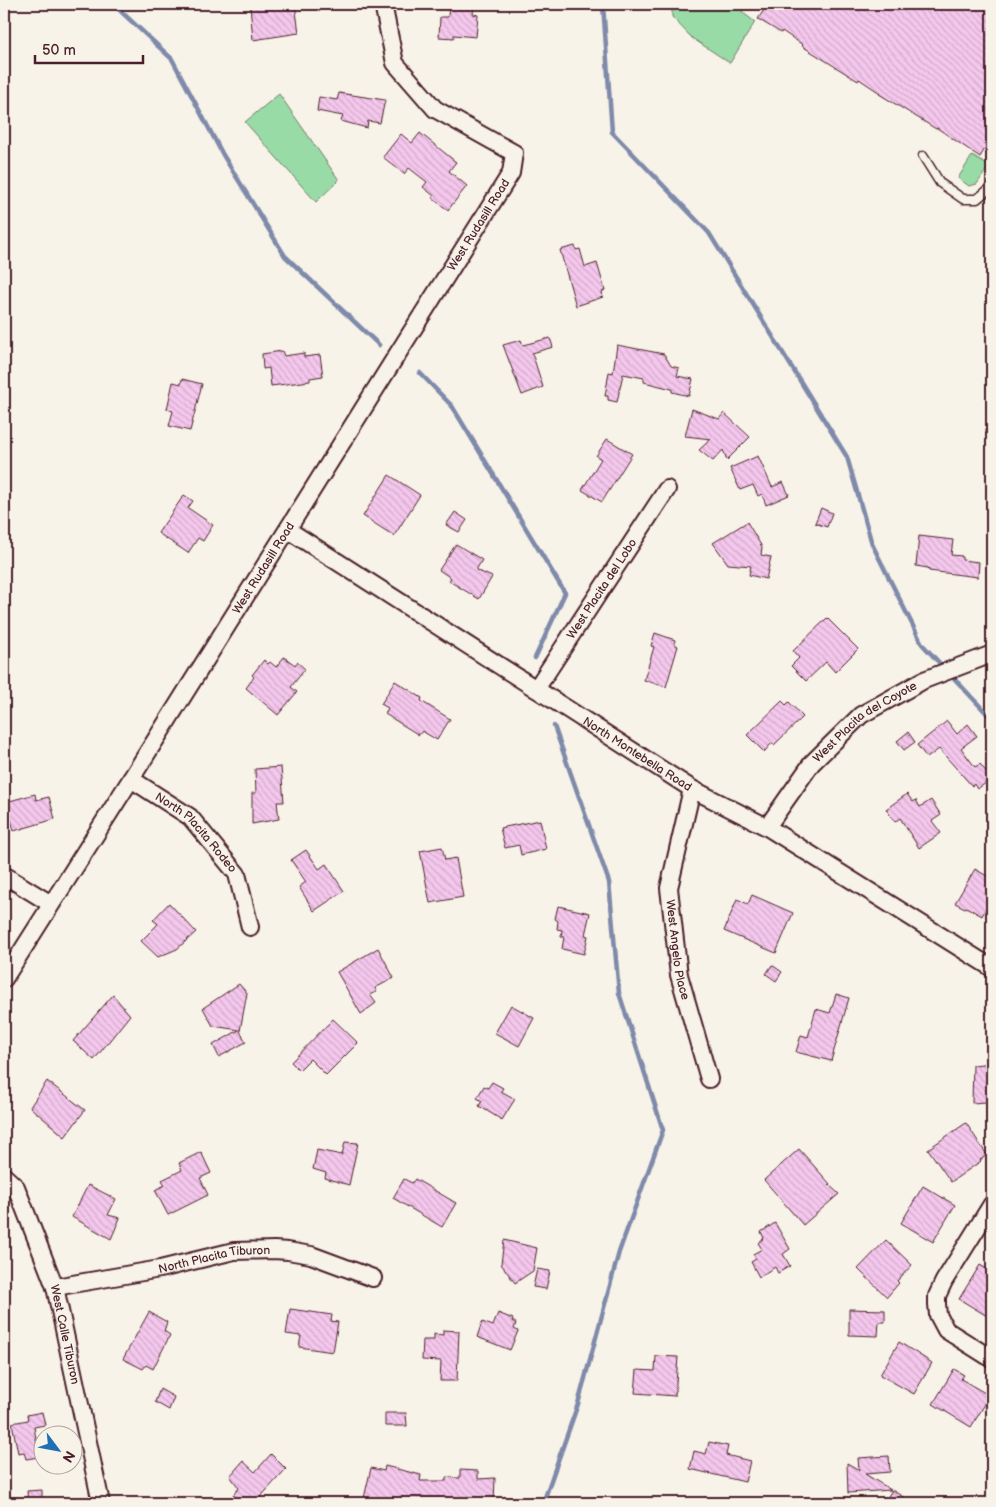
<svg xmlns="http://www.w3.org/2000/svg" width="996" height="1507" font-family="'Balsamiq Sans',sans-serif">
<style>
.pitch{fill:#99dba6;stroke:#727d68}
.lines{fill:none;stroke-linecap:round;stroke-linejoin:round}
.stream{stroke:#7f8aaa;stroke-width:4.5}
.building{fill:url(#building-back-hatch);stroke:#4a1f2b}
.lane-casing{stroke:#4a1f2b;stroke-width:11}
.street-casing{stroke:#4a1f2b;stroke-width:20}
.lane{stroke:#f7f3e8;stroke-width:8}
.street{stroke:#f7f3e8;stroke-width:16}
.labels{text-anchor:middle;stroke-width:4.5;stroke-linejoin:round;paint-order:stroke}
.street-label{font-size:12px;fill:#4a1f2b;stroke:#f7f3e8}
</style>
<defs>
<pattern id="building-back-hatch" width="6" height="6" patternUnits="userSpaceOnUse" patternTransform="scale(1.25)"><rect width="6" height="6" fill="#f4c7ec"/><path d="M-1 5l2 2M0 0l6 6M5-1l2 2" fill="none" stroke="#d3aacb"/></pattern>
</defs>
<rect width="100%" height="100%" fill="#f7f3e8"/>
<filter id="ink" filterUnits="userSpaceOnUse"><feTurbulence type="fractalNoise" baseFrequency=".02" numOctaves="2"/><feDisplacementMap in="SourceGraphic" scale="10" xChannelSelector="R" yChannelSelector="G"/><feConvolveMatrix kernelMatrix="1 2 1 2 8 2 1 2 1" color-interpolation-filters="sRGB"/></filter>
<g filter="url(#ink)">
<g class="pitch">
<path d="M672 4H747L742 12 755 22 730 63 692 38 672 17Z"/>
<path d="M279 94 339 180 316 202 245 122Z"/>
<path d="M972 156 989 166 977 184 969 186 958 178Z"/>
</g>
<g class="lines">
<g class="stream">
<path d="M113 4 172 59 223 155 285 256 379 345"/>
<path d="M603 4 612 132 709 233 847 457 872 544 922 644 945 669"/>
<path d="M420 373 452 406 565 593 535 658"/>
<path d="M951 675 992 719"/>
<path d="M543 1503 578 1404 619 1252 663 1130 619 993 609 882 554 726"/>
</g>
</g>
<g class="building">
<path d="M265 4H295L299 33 253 40 250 5Z"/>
<path d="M449 4H474L473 14 478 15 476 37 454 35V38L439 37 440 17H448Z"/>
<path d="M768 4H947L954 8 957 4H992V137L980 157 937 128 936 129 879 94 880 93 859 79 858 81 802 46 803 45 782 31 781 33 758 19Z"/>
<path d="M339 93 385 100 380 123 368 121 367 128 341 121 343 116 317 111 319 97 337 100Z"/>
<path d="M420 133 456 162 449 171 467 186 448 210 432 198 434 196 423 187 427 182 409 168 404 174 383 157 401 134 412 143Z"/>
<path d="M575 246 576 250 580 249 585 267 597 263 605 290 602 292 603 297 576 306 560 250Z"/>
<path d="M550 338 553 347 532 353 543 387 522 395 503 345 521 340 523 345Z"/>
<path d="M617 345 664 354 671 366 679 368 677 376 693 379 689 396 672 392V389L644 382V378L623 374 617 402 608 400V396H605L609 372 613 373Z"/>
<path d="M282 351 284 356 304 353V357L320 355 323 376 310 378V381L271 386 269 368 263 369 262 354Z"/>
<path d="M182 379 202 384 190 431 169 426 173 411 167 409 173 382 181 384Z"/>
<path d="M692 409 719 419 724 413 750 437 727 460 723 450 713 461 699 450 711 439 685 436Z"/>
<path d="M607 439 632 454 602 502 582 490 601 459 596 456Z"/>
<path d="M758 456 772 487 783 482 789 495 766 505 762 494 758 496 753 485 740 490 730 468Z"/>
<path d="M389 475 420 495 394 536 363 516Z"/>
<path d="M184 495 193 501 188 508 213 525 203 541 198 538 188 553 158 533Z"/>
<path d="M821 508 832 513 827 527 815 523Z"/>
<path d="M455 512 467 520 459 532 446 525Z"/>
<path d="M747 522 762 547 761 555 771 557 766 579 749 575 751 566 728 564 713 543Z"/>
<path d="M919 536 953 540 951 555 962 556V560L979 562 978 577 929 571 928 568 916 566Z"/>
<path d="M456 544 482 560 476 570 492 577 479 599 449 581 451 578 439 570Z"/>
<path d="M827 618 858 649 835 672 826 662 806 681 791 666 799 658 793 651Z"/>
<path d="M655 633 675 640 674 644 678 646 666 687 644 680 654 647 651 646Z"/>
<path d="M284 657 295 665 297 662 305 669 291 687 297 692 278 715 246 688 254 677 252 675 264 660 268 664 270 662 276 667Z"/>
<path d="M395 681 422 698 421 701 450 719 437 740 422 731 419 735 385 714 388 708 381 704Z"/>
<path d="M782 701 786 705 789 702 803 717 774 745 772 743 764 752 747 735Z"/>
<path d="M947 721 957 734 968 724 977 736 961 748 975 767 980 764 992 779 977 789 974 784 972 786 939 749 927 758 917 745Z"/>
<path d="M908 732 915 742 904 750 897 741Z"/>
<path d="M281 767 284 802H277L279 819 252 824V793H256L255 769Z"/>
<path d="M35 794 36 800 49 797 55 819 14 831 6 802Z"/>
<path d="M907 794 913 802 916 800 920 807 931 800 941 815 932 821 941 833 919 848 900 818 895 822 886 809Z"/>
<path d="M540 820 546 849 521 855 519 845 505 848 500 828Z"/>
<path d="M442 847 445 860 456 858 463 897 430 903 420 851Z"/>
<path d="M306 850 319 869 326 864 344 891 314 911 299 887 306 882 291 860Z"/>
<path d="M975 869 992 879V897L982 916 966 907 965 908 955 903Z"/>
<path d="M752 895 793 913 776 953 724 931 737 899 748 904Z"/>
<path d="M169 903 196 932 177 949 158 957 141 941 158 924 153 920Z"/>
<path d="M558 906 590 913 585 935 588 936 584 954 562 949 564 937H561L562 930 557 929 558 921 555 919Z"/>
<path d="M378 948 394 978 375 988 377 991 370 995 376 1003 361 1014 337 972Z"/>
<path d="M772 965 782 972 776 981 766 974Z"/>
<path d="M239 984 247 993 240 1031 246 1042 219 1057 213 1045 239 1030 213 1026 203 1008Z"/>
<path d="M836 994 849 998 831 1061 796 1052 801 1035 808 1037 816 1009 830 1013Z"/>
<path d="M113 995 130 1015 94 1060 73 1041Z"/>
<path d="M511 1005 534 1018 519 1046 495 1033Z"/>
<path d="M333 1019 358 1043 326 1075 310 1059 299 1070 291 1062Z"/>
<path d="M992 1063V1098H987L986 1102 972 1103 973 1065Z"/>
<path d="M47 1081 85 1110 65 1137 30 1107Z"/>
<path d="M492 1082 503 1088 501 1091 515 1099 502 1120 479 1106 482 1101 477 1098 484 1086 488 1088Z"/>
<path d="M966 1123 987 1155 980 1160 981 1161 951 1182 928 1149Z"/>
<path d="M345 1142 358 1143 349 1185 325 1178 326 1173 313 1169 317 1150 342 1155Z"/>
<path d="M799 1149 830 1184 829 1185 839 1194 803 1225 764 1180Z"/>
<path d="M201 1152 211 1173 200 1178 208 1195 168 1215 155 1190 165 1185 162 1180 182 1170 179 1163Z"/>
<path d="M404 1179 412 1183 415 1179 456 1203 442 1227 393 1198Z"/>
<path d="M88 1185 116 1199 108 1215 120 1218 111 1239 72 1217Z"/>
<path d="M923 1186 955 1205 933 1242 901 1223Z"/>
<path d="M775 1223 790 1249 783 1254 790 1266 778 1273 775 1267 759 1277 751 1262 756 1259 753 1254 762 1249 758 1243 764 1238 761 1232Z"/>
<path d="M504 1240 537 1248 533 1271 515 1283 501 1264Z"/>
<path d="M886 1240 912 1265 897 1281 899 1283 887 1297 858 1269Z"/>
<path d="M980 1265 992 1272V1319L959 1299Z"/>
<path d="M537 1269 550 1271 546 1289 533 1287Z"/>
<path d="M290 1309 332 1315 331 1321 338 1322 333 1352 299 1347 301 1336 286 1334Z"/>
<path d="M849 1309 885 1310V1322H879L878 1336 849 1335Z"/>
<path d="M149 1312 167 1322 164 1331 170 1335 153 1369 146 1365 143 1369 123 1359Z"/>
<path d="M498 1313 513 1319 512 1321 516 1323 514 1329 518 1331 510 1350 477 1337 482 1322 493 1326Z"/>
<path d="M443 1330 459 1331 457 1381H440L441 1361 422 1360 423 1340H434V1334L443 1335Z"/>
<path d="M899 1342 932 1363 914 1394 880 1375Z"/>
<path d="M656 1356 678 1357 675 1396 635 1393 637 1370 655 1371Z"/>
<path d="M954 1369 964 1375 961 1379 990 1396 971 1427 933 1404Z"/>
<path d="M160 1389 174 1397 169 1410 155 1402Z"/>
<path d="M42 1412 45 1425 34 1427 39 1457 26 1459 24 1452 18 1453 12 1423 28 1420 27 1415Z"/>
<path d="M385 1413H406L407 1426H385Z"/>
<path d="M709 1442 728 1446 726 1455 750 1461 745 1482 690 1469 694 1451 706 1454Z"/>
<path d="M271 1454 286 1469 255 1503H242L233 1495 239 1488 230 1476 243 1461 255 1472Z"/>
<path d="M889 1456 890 1472 865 1474 891 1490 848 1493 847 1463 859 1470 858 1458Z"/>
<path d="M385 1466 421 1475 420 1481H446V1477L460 1478V1470L478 1471V1479L495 1478 494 1503 435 1502 434 1503H387L364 1498 371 1468 384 1471Z"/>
<path d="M42 1490V1503H28L27 1491Z"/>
<path d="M892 1490 913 1503H884Z"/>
</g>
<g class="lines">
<defs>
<path id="lane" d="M923 156 940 183 963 199H977L989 189 992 184"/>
<g id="street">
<path id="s1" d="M288 530 692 789 767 827 992 968"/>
<path id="s2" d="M536 689 667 489"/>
<path id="s3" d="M131 779 190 817 237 874 250 927"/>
<path id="s4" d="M692 789 669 888 679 975 709 1079"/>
<path id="s5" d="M767 827 812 763 861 715 924 680 992 654"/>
<path d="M4 875 51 904"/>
<path id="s6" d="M4 979 131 779 511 173 514 153 435 109 395 63 383 4"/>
<path id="s7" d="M4 1176 16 1187 55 1287 101 1503"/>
<path d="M992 1204 944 1281 937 1296V1304L938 1315 946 1330 992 1359"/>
<path id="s8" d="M55 1287 160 1269 234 1251 274 1250 288 1251 311 1255 373 1278"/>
</g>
</defs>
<use href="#lane" class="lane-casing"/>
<use href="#street" class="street-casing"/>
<use href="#lane" class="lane"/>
<use href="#street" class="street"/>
</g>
</g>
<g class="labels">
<g class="street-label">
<text dy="4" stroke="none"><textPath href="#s6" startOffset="891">West Rudasill Road</textPath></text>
<text dy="4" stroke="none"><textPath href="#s6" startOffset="486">West Rudasill Road</textPath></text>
<text dy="4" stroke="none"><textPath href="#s2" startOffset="120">West Placita del Lobo</textPath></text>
<text dy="4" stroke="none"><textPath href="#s5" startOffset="146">West Placita del Coyote</textPath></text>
<text dy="4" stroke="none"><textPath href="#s1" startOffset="415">North Montebella Road</textPath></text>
<text dy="4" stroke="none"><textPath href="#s3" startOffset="85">North Placita Rodeo</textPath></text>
<text dy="4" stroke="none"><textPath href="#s4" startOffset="164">West Angelo Place</textPath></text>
<text dy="4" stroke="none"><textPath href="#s8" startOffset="162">North Placita Tiburon</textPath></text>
<text dy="4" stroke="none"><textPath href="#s7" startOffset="172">West Calle Tiburon</textPath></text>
</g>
</g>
<rect width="996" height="1507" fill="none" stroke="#f7f3e8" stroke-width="20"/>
<rect x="10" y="10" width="976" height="1487" fill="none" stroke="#4a1f2b" stroke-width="2" filter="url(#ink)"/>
<g transform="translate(58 1450) rotate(122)"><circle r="24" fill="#f7f3e8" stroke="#b29e9c"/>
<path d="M0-4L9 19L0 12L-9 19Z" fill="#1f6fb2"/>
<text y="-8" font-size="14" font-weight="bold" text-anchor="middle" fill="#4a1f2b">N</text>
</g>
<path d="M35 55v8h108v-8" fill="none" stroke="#4a1f2b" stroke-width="2.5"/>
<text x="42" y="55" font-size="15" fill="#4a1f2b" stroke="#f7f3e8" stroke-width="4" paint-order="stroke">50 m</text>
</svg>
